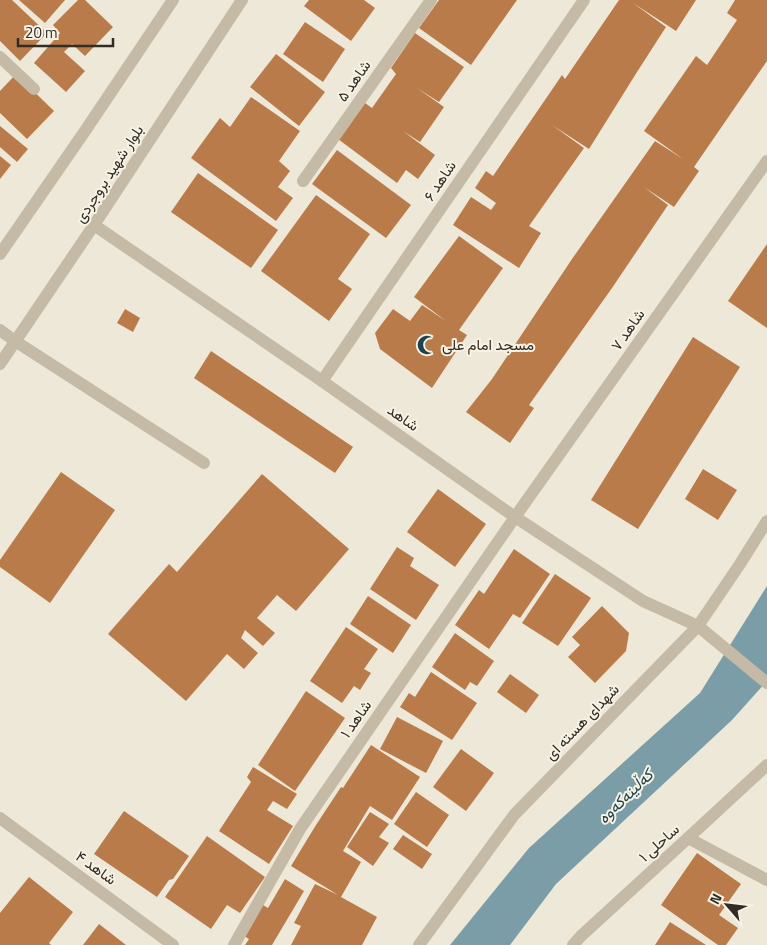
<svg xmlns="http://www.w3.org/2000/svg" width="767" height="945" font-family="'Titillium Web',Vazirmatn,sans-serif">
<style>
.water{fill:#7a9da8}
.building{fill:#ba7b4b}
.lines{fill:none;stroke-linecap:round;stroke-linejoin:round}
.service{stroke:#c5baa6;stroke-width:12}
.minor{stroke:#c5baa6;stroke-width:12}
.tertiary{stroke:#c5baa6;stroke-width:12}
.labels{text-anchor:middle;stroke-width:4;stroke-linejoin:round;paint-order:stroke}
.street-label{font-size:15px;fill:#322c26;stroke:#f6f2e4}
.poi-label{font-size:15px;fill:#322c26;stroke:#f6f2e4;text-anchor:start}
.water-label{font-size:16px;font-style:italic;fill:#20424f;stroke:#f6f2e4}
</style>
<rect width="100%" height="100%" fill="#eee8d8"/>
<path class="water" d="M767 586V681L732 720 556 884 510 945H450L529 848 700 693Z"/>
<g class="building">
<path d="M0 0H12L47 33 20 61 0 41Z"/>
<path d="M19 0H65L45 23Z"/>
<path d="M78 0H85L113 27 85 56 72 44 64 52 85 71 66 92 34 63 60 33 53 25Z"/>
<path d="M309 0H364L375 8 351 41 304 6Z"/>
<path d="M439 0H517L471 65 419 28Z"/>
<path d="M619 0H696L676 31 633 3 666 27 637 72 589 149 552 125 584 148 529 226 541 233 519 268 453 225 471 197 491 210 496 203 475 188 486 171 493 176 562 75 565 79Z"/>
<path d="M735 0H767V61L694 167 699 171 674 207 644 187 668 205 612 288 529 405 534 408 510 443 466 412 492 379 572 259 655 141 683 159 644 131 696 56 707 65 737 20 727 13Z"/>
<path d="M305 22 345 49 323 82 283 54Z"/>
<path d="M415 33 464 67 439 102 417 88 444 107 420 142 403 131 435 155 418 179 406 170 397 183 338 139 365 103 372 108 396 74 391 68Z"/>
<path d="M276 54 325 92 299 126 250 87Z"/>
<path d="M16 74 54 111 27 139 0 113V91Z"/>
<path d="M251 97 300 131 279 161 290 171 278 187 293 198 276 221 191 158 220 118 230 127Z"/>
<path d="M0 126 28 149 17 162 0 147Z"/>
<path d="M337 150 411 205 386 238 312 184Z"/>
<path d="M0 156 11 165 0 179Z"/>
<path d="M198 173 278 230 251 268 171 212Z"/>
<path d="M316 195 370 234 338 279 352 289 329 321 261 271Z"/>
<path d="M459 236 503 268 459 330 467 335 432 388 380 349 375 333 393 309 410 321 422 305 446 321 414 297Z"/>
<path d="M767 244V328L728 301Z"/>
<path d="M125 309 140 318 133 332 117 323Z"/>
<path d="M693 337 740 367 638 529 591 500Z"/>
<path d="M211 351 353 447 335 473 194 378Z"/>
<path d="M703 469 737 490 718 520 685 499Z"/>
<path d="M61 472 115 510 50 603 0 567V560Z"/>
<path d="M262 474 349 549 296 611 277 595 257 618 275 633 263 646 245 630 241 638 258 653 244 669 227 654 186 701 108 634 169 564 177 572Z"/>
<path d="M438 489 486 524 455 567 407 532Z"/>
<path d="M397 547 414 558 410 566 439 585 416 620 370 589Z"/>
<path d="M514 549 550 574 520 618 513 614 489 649 455 625 479 590 484 594Z"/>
<path d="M555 574 591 598 558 646 522 623Z"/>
<path d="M368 596 411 625 393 653 350 624Z"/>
<path d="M602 606 629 633 626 651 595 683 568 657 580 645 572 637Z"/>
<path d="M346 627 378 649 364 669 371 673 360 690 354 686 342 703 310 681Z"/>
<path d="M455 633 494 661 477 686 470 682 465 690 432 667Z"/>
<path d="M431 672 477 703 452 740 400 707 409 693 415 697Z"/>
<path d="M510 674 539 695 526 713 497 692Z"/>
<path d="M306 691 345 718 295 791 258 765Z"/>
<path d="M397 717 443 741 426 773 380 749Z"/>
<path d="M371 745 420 777 392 820 370 806 343 851 361 862 341 897 377 917 362 945H291L301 926 294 923 315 884 338 895 291 866 316 825 341 787 343 788Z"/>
<path d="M461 749 494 773 466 811 433 787Z"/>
<path d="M253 767 297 794 287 809 273 801 267 810 293 826 269 864 219 831 251 782 247 777Z"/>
<path d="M416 792 449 815 427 847 394 824Z"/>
<path d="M124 811 189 856 173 879 169 880 157 897 94 854Z"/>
<path d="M370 812 389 824 379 837 389 843 373 866 347 847Z"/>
<path d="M403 835 432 854 422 869 393 849Z"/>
<path d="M207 836 265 877 240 913 227 905 211 929 165 897Z"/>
<path d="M697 853 741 884 719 915 738 928 726 945H718L661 905Z"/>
<path d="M29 877 73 912 49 943 51 945H0V913Z"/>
<path d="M285 879 304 891 272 945H245L249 939 244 936 263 905 268 908Z"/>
<path d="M670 922 706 945H655Z"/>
<path d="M99 924 126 945H83Z"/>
</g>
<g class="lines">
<path class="service" d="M15 341 204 463"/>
<g class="minor">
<path d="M0 57 34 89"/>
<path d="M303 181 431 0"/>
<path d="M94 225 322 381 515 517 643 601 698 626 767 683"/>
<path d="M322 381 584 0"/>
<path d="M0 818 173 945"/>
<path d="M688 838 767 880"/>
<path d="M234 945 300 829 515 517 767 161"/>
</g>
<g class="tertiary">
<path d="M0 254 85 131 173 0"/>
<path d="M0 330 15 341"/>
<path d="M0 364 94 225 242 0"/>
<path d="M419 945 514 815 698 626 740 564 767 521"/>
<path d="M573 945 581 936 688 838 767 765"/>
</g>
</g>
<defs>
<symbol id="mosque-bare" viewBox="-9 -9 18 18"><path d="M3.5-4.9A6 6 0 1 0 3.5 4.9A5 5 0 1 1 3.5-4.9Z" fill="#20424f" stroke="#f6f2e4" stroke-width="2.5" paint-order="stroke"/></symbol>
</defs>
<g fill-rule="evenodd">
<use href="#mosque-bare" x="413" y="331" width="28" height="28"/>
</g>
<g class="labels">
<g class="street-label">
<text transform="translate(354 81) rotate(-55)" y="5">شاهد ۵</text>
<text transform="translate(109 174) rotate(-57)" y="5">بلوار شهید بروجردی</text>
<text transform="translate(440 181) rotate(-56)" y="5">شاهد ۶</text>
<text transform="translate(628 330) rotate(-55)" y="5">شاهد ۷</text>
<text transform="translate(403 418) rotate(35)" y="5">شاهد</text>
<text transform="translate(356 719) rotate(-55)" y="5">شاهد ۱</text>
<text transform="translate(582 722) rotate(-46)" y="5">شهدای هسته ای</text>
<text transform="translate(659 843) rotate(-42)" y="5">ساحلی ۱</text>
<text transform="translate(96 868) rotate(36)" y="5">شاهد ۴</text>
</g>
<g class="poi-label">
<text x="442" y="350">مسجد امام علی</text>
</g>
<g class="water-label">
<text transform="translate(625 796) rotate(-44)" y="6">کەڵینەکەوە</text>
</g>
</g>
<g transform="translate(727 905) rotate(298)" stroke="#f6f2e4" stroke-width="4" paint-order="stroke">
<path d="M0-4L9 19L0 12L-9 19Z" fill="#322c26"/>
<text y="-8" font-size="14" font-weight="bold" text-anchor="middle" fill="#322c26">N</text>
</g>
<path d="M18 38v8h95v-8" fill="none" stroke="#322c26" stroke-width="2.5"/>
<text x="25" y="38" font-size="15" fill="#322c26" stroke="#f6f2e4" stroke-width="4" paint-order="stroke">20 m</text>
</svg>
